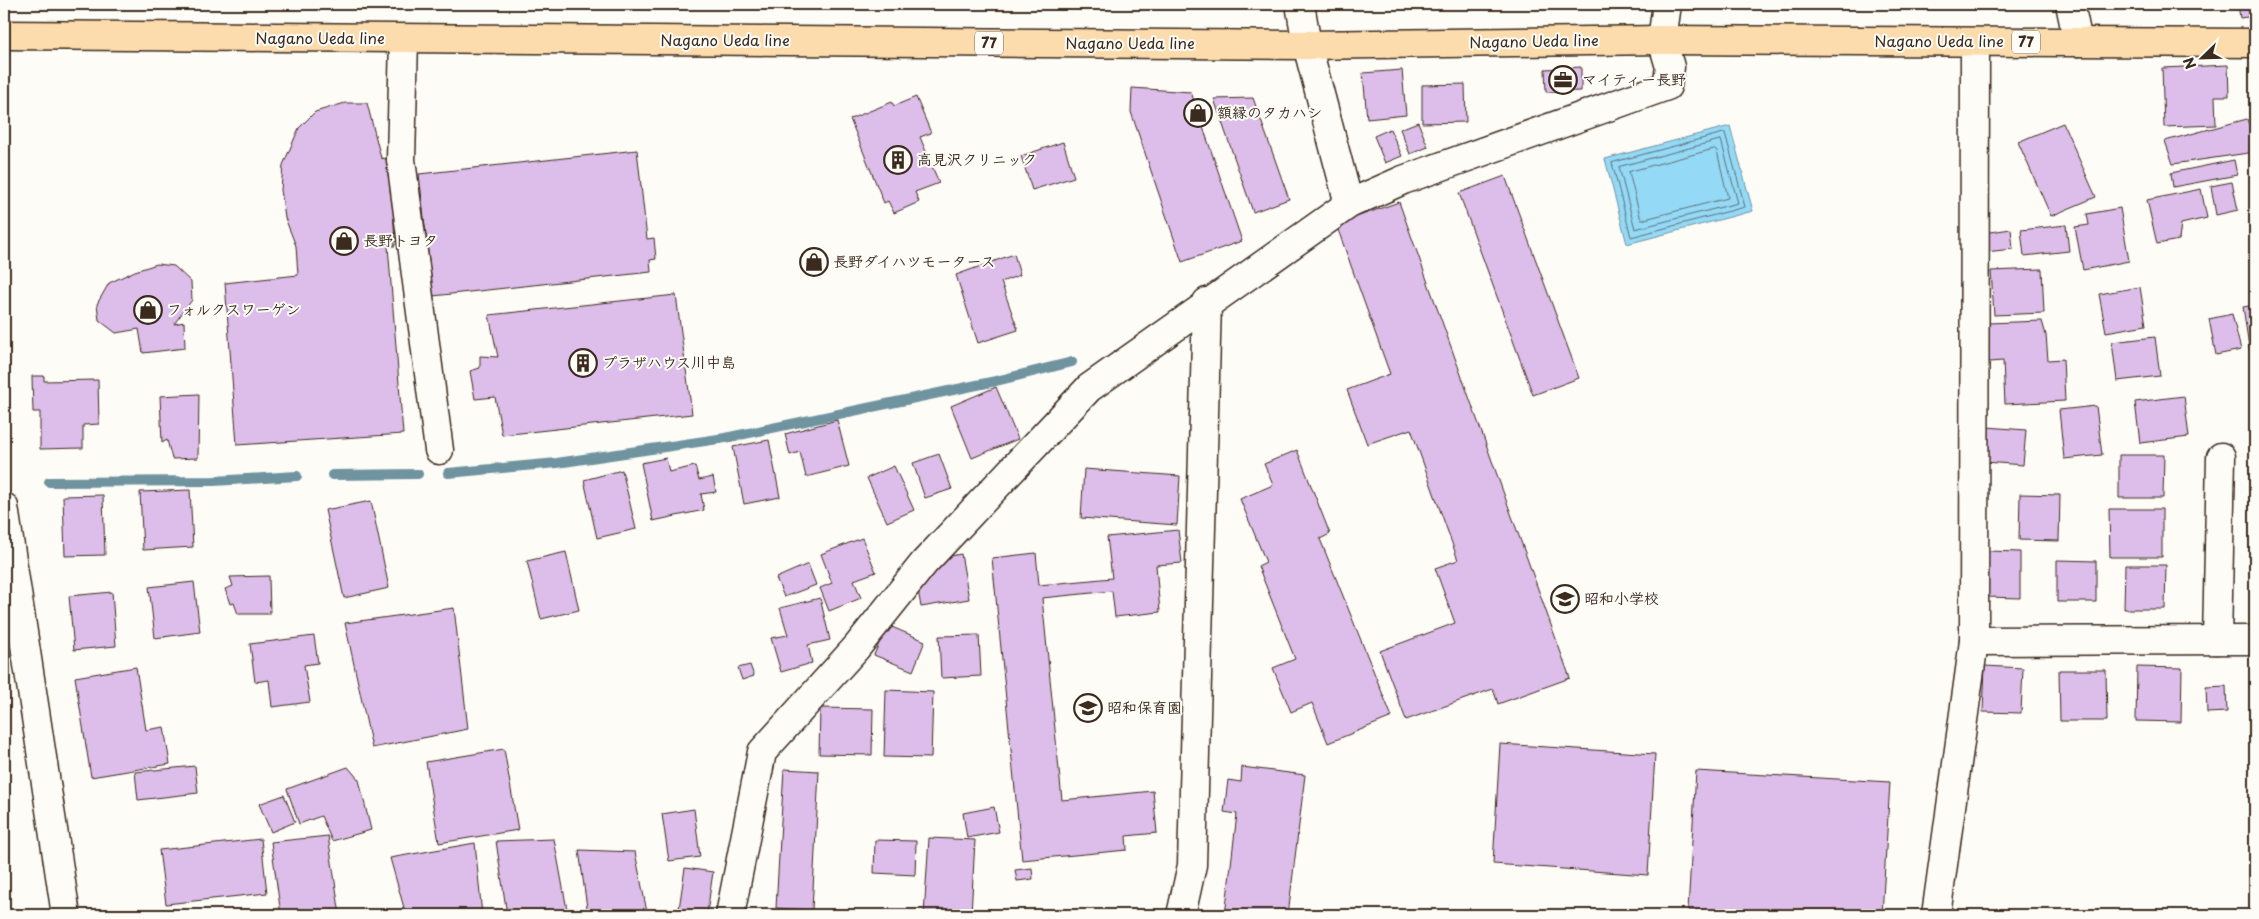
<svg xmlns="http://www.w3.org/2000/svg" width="2259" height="919" font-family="'Playpen Sans','Klee One',sans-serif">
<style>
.water{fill:#94d9f6;stroke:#7093a0}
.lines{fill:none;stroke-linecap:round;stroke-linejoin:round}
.shore{stroke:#5f7074;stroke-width:1}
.stream{stroke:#7093a0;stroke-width:10}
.building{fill:#ddbdea;stroke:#3b2a1e}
.minor-casing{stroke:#3b2a1e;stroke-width:31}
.major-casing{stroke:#3b2a1e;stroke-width:31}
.minor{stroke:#fdfcf7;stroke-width:28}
.major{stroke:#fcdcac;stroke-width:28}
.labels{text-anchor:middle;stroke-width:4;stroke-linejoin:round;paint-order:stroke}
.shield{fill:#fdfcf7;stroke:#75695f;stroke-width:1}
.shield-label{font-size:14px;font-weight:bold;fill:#3b2a1e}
.street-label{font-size:15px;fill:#3b2a1e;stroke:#fdfcf7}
.poi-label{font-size:15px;font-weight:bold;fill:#3b2a1e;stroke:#fdfcf7;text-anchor:start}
</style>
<rect width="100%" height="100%" fill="#fdfcf7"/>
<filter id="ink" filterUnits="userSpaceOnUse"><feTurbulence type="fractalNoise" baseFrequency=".02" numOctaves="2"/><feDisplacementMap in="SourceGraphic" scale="10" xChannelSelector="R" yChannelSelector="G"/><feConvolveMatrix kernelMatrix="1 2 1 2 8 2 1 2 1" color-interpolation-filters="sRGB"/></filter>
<g filter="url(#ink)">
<path class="water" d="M1730 126 1753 211 1627 244 1605 159Z"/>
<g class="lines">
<g class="shore">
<path d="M1725 133 1745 207 1631 237 1612 163Z"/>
<path d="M1721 140 1738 203 1635 229 1619 167Z"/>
<path d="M1715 149 1717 151 1728 198 1641 220 1629 172Z"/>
</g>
<g class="stream">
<path d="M448 473 557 463 725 438 996 381 1072 362"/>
<path d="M332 475 418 474"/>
<path d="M49 482 214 481 297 476"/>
</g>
</g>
<g class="building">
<path d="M2238 4H2255V16L2240 18Z"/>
<path d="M2228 65 2229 96H2215L2216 125 2164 127 2162 68Z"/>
<path d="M1581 67V91L1546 92 1545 69Z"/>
<path d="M1402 70 1406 115 1367 119 1363 73Z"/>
<path d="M1465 84 1466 122 1422 123V85Z"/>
<path d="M1132 88 1191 92 1242 241 1182 262 1131 112Z"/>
<path d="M916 97 931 133 920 137 939 183 915 192 919 202 894 213 888 201 884 203 850 119 892 102 894 106Z"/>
<path d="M1253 98 1289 199 1253 212 1214 99Z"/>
<path d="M345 103H367L381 158 391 160 395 246H388L403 434 237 445 225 283 298 275 296 246 285 218 281 190 283 165 299 128 315 112Z"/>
<path d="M2247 119 2255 141V152L2173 164 2165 141Z"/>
<path d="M1418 122 1428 147 1410 154 1400 129Z"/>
<path d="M2063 123 2096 197 2051 216 2018 142Z"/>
<path d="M1390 129 1402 156 1385 163 1374 136Z"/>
<path d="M1063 142 1074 177 1032 190 1021 156Z"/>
<path d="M637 150 647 239 654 238 656 259 650 260 651 272 433 296 419 174Z"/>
<path d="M2234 160 2237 175 2173 187 2171 173Z"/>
<path d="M1505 176 1579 378 1533 395 1459 193Z"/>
<path d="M2232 182 2238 210 2216 215 2211 186Z"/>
<path d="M2201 189 2207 218 2181 224 2179 240 2157 244 2147 200Z"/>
<path d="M1399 202 1570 678 1498 704 1493 689 1406 720 1380 651 1455 623 1435 568 1458 560 1411 429 1367 444 1347 390 1390 374 1336 224Z"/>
<path d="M2120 208 2129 261 2083 270 2075 227 2089 225 2087 214Z"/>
<path d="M2066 225 2069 251 2024 256 2021 230Z"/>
<path d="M2011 229 2013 249 1985 252 1983 233Z"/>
<path d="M1014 254 1020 275 1001 282 1018 330 978 343 956 275Z"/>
<path d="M157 264 174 266 191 282 192 300 174 324 184 322 185 348 143 353 139 329 116 333 99 320 97 304 109 283 135 271Z"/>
<path d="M2042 269 2044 313 1994 315 1991 271Z"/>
<path d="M2140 287 2146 325 2106 332 2099 294Z"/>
<path d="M676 295 692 414 502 435 495 397 475 399 470 371 480 368V356L498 357 489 315Z"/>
<path d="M2255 305V352L2250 353 2243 307Z"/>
<path d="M2232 314 2241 350 2216 355 2209 319Z"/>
<path d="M2042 321 2046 335 2048 360 2063 359 2065 401 2005 404 2003 361 1989 362 1987 323Z"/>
<path d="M2155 337 2160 376 2117 381 2112 342Z"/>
<path d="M32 376H44V381L98 380 99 424 83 425V448L40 449V412H33Z"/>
<path d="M996 387 1018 439 972 458 951 406Z"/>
<path d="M199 394 198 458 172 459 167 440 162 443 160 396Z"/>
<path d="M2184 396 2189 437 2140 443 2135 402Z"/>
<path d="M2096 406 2102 455 2064 459 2059 410Z"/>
<path d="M837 420 849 466 806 477 800 452 790 455 785 434Z"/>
<path d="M1987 427 2026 430 2023 465 1985 462Z"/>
<path d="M769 440 780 497 744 504 733 447Z"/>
<path d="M1297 450 1330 534 1320 539 1392 717 1328 743 1312 703 1291 712 1273 668 1295 659 1258 566 1266 562 1240 499 1273 485 1264 464Z"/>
<path d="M939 454 952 489 925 498 913 463Z"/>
<path d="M2119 455H2164L2163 498H2119Z"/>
<path d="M666 458 669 472 695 466 699 480 713 477 716 492 701 494 704 510 653 521 641 463Z"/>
<path d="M894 466 914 510 887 522 867 478Z"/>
<path d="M1084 469 1180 476 1177 525 1081 518Z"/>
<path d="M622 470 636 529 597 538 584 480Z"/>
<path d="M190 490 193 547 143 550 140 492Z"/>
<path d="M2020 494 2060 495 2059 541 2019 540Z"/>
<path d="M103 495 105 555 65 556 63 496Z"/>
<path d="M371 501 389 588 344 598 325 510Z"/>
<path d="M2109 509H2162V557H2110Z"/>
<path d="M1178 530 1182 563 1156 565 1160 612 1115 617 1112 591 1042 598 1062 800 1153 791 1157 833 1126 836 1127 850 1022 860 992 558 1036 553 1039 585 1112 578 1107 537Z"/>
<path d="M862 538 876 572 854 580 861 598 829 611 820 588 832 583 821 554Z"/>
<path d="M1987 551 2020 552V598L1986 597Z"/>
<path d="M566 552 579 610 541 619 527 561Z"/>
<path d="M961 554 969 599 921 607 917 584 940 558Z"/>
<path d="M2057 560 2096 561V602H2057Z"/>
<path d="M808 564 816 585 784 597 776 578Z"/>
<path d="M2125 565H2166L2165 609H2124Z"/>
<path d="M269 576 270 614H238L234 603 230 604 225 589 233 586 230 577Z"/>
<path d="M194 582 200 632 155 638 149 587Z"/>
<path d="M112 592 116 646 74 650 69 596Z"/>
<path d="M820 598 830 640 808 645 812 663 781 672 771 638 788 635 780 608Z"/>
<path d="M454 608 468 729 372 748 345 623Z"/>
<path d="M887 625 925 641 913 671 874 655Z"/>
<path d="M979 635 981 676 941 678 939 636Z"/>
<path d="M314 636 318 663 304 665 310 702 272 707 269 680 255 682 250 644Z"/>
<path d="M750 665 754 676 742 680 738 668Z"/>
<path d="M1985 666 2023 668 2021 713 1983 712Z"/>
<path d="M136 667 146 730 164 727 170 764 91 777 75 677Z"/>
<path d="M2137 667 2182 668 2181 722 2136 721Z"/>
<path d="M2059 670H2106L2107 721H2060Z"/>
<path d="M2226 686 2227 712 2207 713 2206 687Z"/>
<path d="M886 690 933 692 931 758 884 757Z"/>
<path d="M820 708 873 709 872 755 819 754Z"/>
<path d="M1500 744 1655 754 1648 875 1493 864Z"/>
<path d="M504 749 518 830 439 843 426 762Z"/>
<path d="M195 766 198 793 138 800 135 772Z"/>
<path d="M348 767 359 780 371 830 332 841 321 816 299 824 287 789Z"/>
<path d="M1242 767 1305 775 1288 915H1225L1237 814 1224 812 1228 780 1241 782Z"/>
<path d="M784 769 819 771 812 910 776 908Z"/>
<path d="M1696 771 1890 782 1882 915H1784L1688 910Z"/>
<path d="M284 795 295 822 271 832 259 804Z"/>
<path d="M994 807 999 832 967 838 963 813Z"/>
<path d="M694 809 700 857 669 861 662 814Z"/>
<path d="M328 836 340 915H281L271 842Z"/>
<path d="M929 838 975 840 971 915H924Z"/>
<path d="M261 839 267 893 166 904 159 850Z"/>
<path d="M554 839 568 915H507L496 841Z"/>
<path d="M875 840 916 841 915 875 874 873Z"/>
<path d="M475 843 482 915H406L390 858Z"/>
<path d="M579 850 635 852 647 912 626 915H588Z"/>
<path d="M685 868 713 872 707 913 679 909Z"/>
<path d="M1032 868 1033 879 1017 881 1015 870Z"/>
</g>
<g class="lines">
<defs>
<g id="minor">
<path d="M1300 4 1307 45 1349 204"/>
<path d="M2070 4 2078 42"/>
<path d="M404 39 401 160 439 450"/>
<path d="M4 507 66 915"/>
<path d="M2217 640 2221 457"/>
<path d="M1974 641 2255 640"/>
<path d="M730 915 762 752 856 648 924 563 1089 388 1349 204 1403 180 1667 86 1670 67 1662 40 1667 4"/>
<path d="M1181 915 1192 865 1207 302"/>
<path d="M1936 915 1974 641 1975 43"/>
</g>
<path id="major" d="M4 35 1307 45 1662 40 2255 43"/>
</defs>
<use href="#minor" class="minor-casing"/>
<use href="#major" class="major-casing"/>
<use href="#minor" class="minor"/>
<use href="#major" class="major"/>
</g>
</g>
<defs>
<symbol id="office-ring" viewBox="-11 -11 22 22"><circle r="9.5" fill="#fdfcf7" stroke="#3b2a1e" stroke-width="1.5"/><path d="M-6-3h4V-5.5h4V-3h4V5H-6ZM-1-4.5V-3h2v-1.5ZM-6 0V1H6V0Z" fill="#3b2a1e"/></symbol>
<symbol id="shop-ring" viewBox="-11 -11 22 22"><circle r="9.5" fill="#fdfcf7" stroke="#3b2a1e" stroke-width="1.5"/><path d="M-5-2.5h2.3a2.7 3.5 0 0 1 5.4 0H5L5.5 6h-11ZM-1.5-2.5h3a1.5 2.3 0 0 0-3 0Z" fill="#3b2a1e"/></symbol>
<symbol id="building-ring" viewBox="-11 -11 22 22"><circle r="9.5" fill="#fdfcf7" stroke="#3b2a1e" stroke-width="1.5"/><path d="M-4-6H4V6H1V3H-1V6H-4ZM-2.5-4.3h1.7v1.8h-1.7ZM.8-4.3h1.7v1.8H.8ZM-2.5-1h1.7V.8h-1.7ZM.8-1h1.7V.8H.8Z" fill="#3b2a1e"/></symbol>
<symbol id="school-ring" viewBox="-11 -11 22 22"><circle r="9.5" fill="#fdfcf7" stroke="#3b2a1e" stroke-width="1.5"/><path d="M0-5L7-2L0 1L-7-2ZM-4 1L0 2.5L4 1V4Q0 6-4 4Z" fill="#3b2a1e"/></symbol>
</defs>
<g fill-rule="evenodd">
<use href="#office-ring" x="1547" y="64" width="32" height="32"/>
<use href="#shop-ring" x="1182" y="97" width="32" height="32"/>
<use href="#building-ring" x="882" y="144" width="32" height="32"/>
<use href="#shop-ring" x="328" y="225" width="32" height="32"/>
<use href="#shop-ring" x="798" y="246" width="32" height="32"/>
<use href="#shop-ring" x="132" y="294" width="32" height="32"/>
<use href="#building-ring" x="567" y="347" width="32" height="32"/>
<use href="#school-ring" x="1549" y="583" width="32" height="32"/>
<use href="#school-ring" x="1072" y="692" width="32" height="32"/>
</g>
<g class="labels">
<g class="shield">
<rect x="2012" y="30.5" width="28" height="23" rx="4"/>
<rect x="975" y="31.5" width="28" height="23" rx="4"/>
</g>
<g class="shield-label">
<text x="2026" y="47">77</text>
<text x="989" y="48">77</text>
</g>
<g class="street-label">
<text x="320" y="44">Nagano Ueda line</text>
<text x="725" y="46">Nagano Ueda line</text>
<text transform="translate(1534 42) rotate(-1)" y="5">Nagano Ueda line</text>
<text x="1939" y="47">Nagano Ueda line</text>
<text x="1130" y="49">Nagano Ueda line</text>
</g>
<g class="poi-label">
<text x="1582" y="85">マイティー長野</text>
<text x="1217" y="118">額縁のタカハシ</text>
<text x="917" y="165">高見沢クリニック</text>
<text x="363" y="246">長野トヨタ</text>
<text x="833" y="267">長野ダイハツモータース</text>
<text x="167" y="315">フォルクスワーゲン</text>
<text x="602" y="368">プラザハウス川中島</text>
<text x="1584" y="604">昭和小学校</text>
<text x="1107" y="713">昭和保育園</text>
</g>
</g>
<rect width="2259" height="919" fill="none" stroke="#fdfcf7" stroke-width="20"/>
<rect x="10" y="10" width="2239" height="899" fill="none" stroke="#3b2a1e" stroke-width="2" filter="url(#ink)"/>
<g transform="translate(2202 58) rotate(247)" stroke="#fdfcf7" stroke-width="4" paint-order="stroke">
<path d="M0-4L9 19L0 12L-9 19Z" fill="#3b2a1e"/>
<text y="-8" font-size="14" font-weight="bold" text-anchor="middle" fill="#3b2a1e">N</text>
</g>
</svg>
